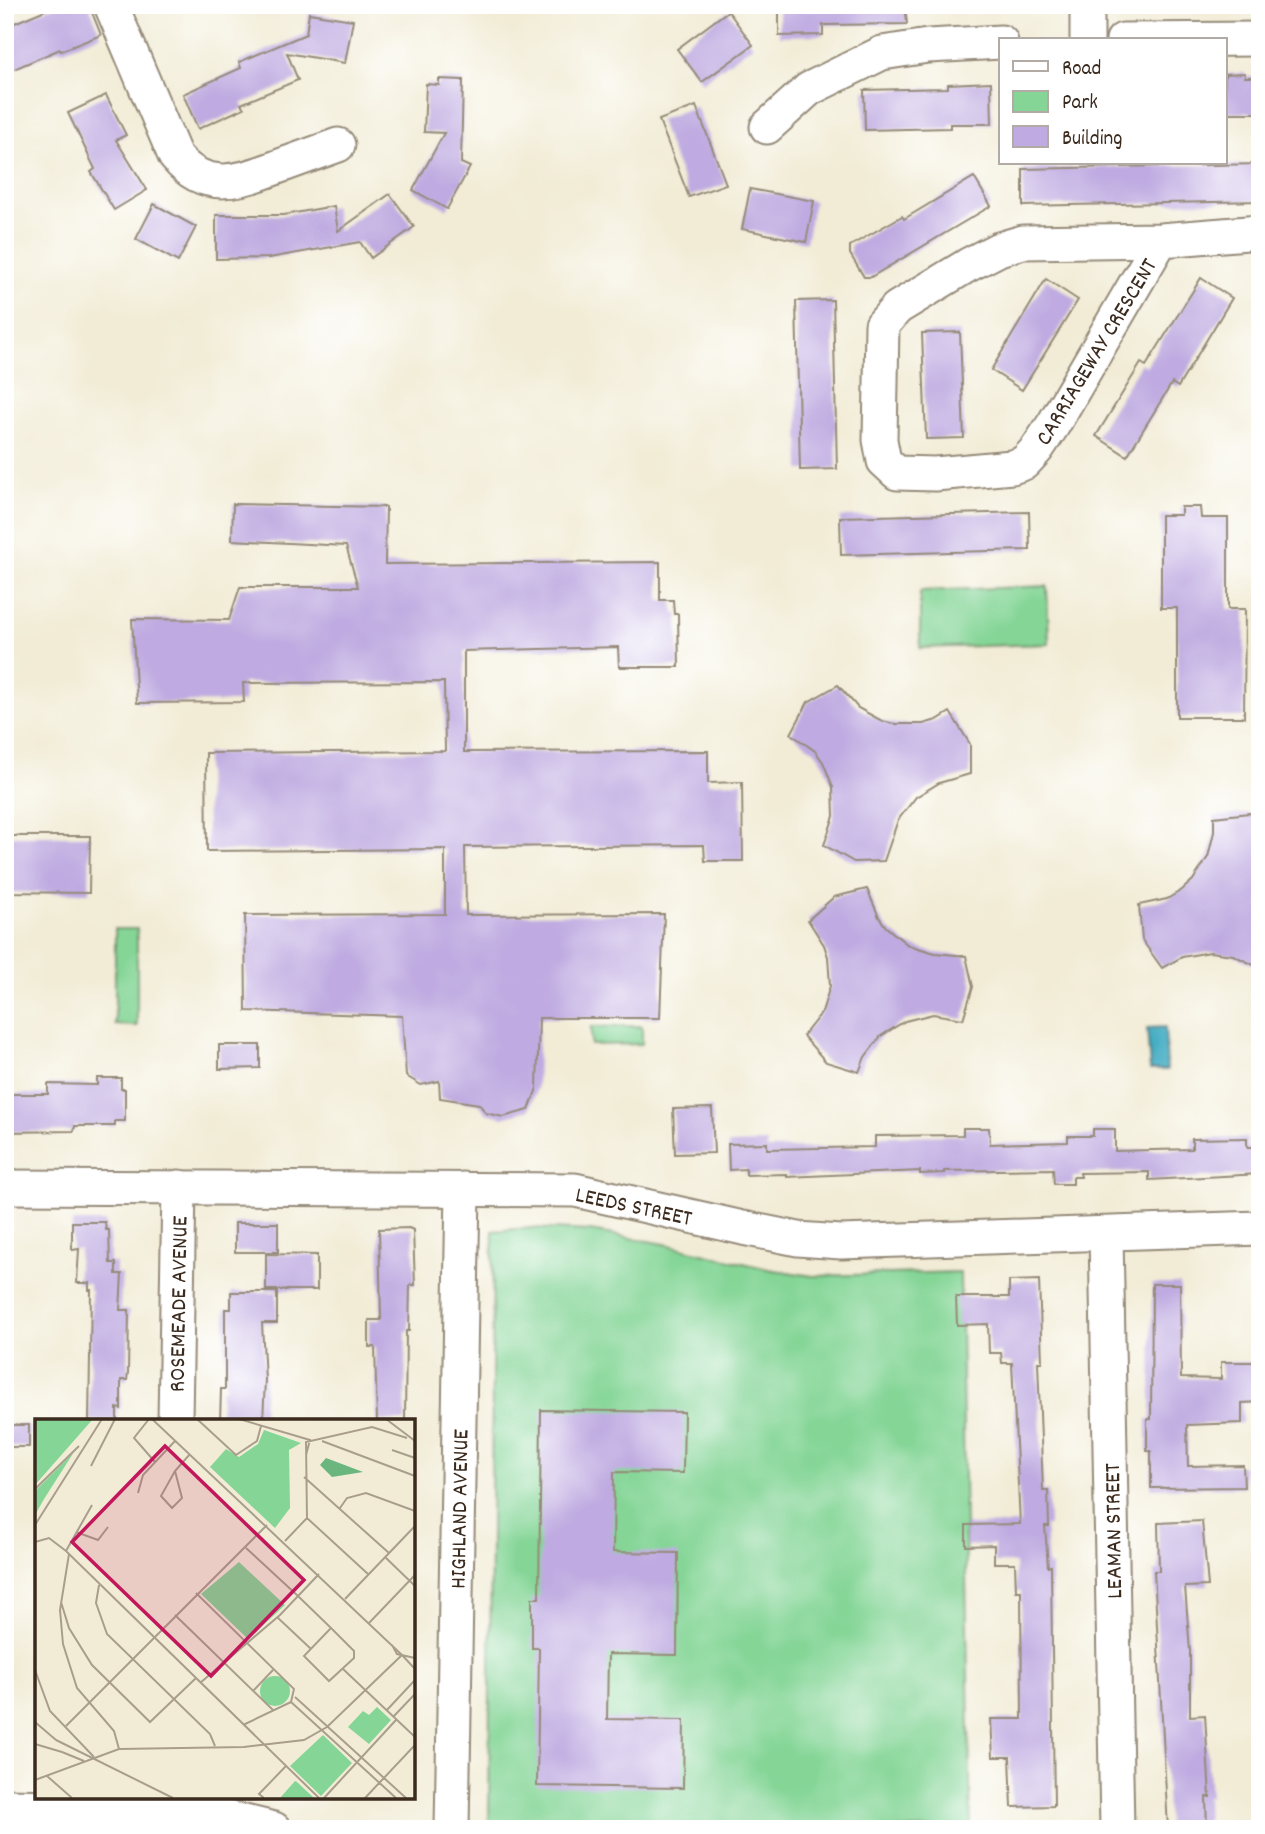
<svg xmlns="http://www.w3.org/2000/svg" width="1265" height="1834" font-family="Dekko,sans-serif">
<style>
.green{fill:#84d596;stroke:#60805a;stroke-width:2}
.water{fill:#43acc2;stroke:#3f6b70;stroke-width:2}
.building{fill:#bfabe1}
.lines{fill:none;stroke-linecap:round;stroke-linejoin:round}
.minor-casing{stroke:#968b7a;stroke-width:37}
.minor{stroke:#fff;stroke-width:33}
.labels{text-anchor:middle;stroke-width:7;stroke-linejoin:round;paint-order:stroke}
.street-label{font-size:23px;fill:#3b2a1e;stroke:#fff}
.inset-road{fill:none;stroke:#a99e8c;stroke-width:2}
.view{fill:#c2185b;fill-opacity:0.15;stroke:#c2185b;stroke-width:3.5}
.inset-edge{fill:none;stroke:#3b2a1e;stroke-width:3.5}
</style>
<rect width="100%" height="100%" fill="#fff"/>
<filter id="ink" filterUnits="userSpaceOnUse"><feTurbulence type="fractalNoise" baseFrequency=".0143" numOctaves="2"/><feDisplacementMap in="SourceGraphic" scale="14" xChannelSelector="R" yChannelSelector="G"/><feConvolveMatrix kernelMatrix="1 2 1 2 8 2 1 2 1" color-interpolation-filters="sRGB"/></filter>
<filter id="wash" filterUnits="userSpaceOnUse"><feTurbulence type="fractalNoise" baseFrequency=".00686" numOctaves="4" result="noise"/><feDisplacementMap in="SourceGraphic" scale="28" xChannelSelector="R" yChannelSelector="G"/><feGaussianBlur stdDeviation="1.57" result="paint"/><feColorMatrix in="noise" values="0 0 0 0 0 0 0 0 0 0 0 0 0 0 0 0 0 1.4 0 .05"/><feComposite in="paint" operator="in"/></filter>
<g filter="url(#wash)">
<rect width="100%" height="100%" fill="#f2ecd6"/>
<g class="green">
<path d="M1047 586 1049 644 920 648V591Z"/>
<path d="M115 929H137V1026L115 1025Z"/>
<path d="M642 1026V1044L591 1045V1027Z"/>
<path d="M531 1228 590 1231 665 1244 768 1269 813 1276 960 1272 971 1829H489L493 1231Z"/>
</g>
<path class="water" d="M1165 1027 1167 1070H1150L1147 1028Z"/>
<g id="blocks">
<g class="building">
<path d="M57 5H89L101 35 61 51 60 49 5 73V27Z"/>
<path d="M779 5H905L907 24 823 25V35L779 36Z"/>
<path d="M728 11 753 45 702 82 677 49Z"/>
<path d="M309 13 353 20 345 63 287 53 298 80 241 104 244 108 198 129 183 94 241 68 239 62 306 34Z"/>
<path d="M1245 73V77H1260V113H1225V74Z"/>
<path d="M439 79 463 80 461 163 470 167 447 209 413 190 444 133 424 132 426 84 439 85Z"/>
<path d="M991 82 992 124H950V128L865 130 864 90 948 88V84Z"/>
<path d="M106 95 126 135 116 140 147 190 114 210 91 172 95 169 68 113Z"/>
<path d="M696 106 726 184 689 197 659 120Z"/>
<path d="M1260 164V201L1023 206V169Z"/>
<path d="M974 177 991 206 871 277H864L850 254V246L902 216 904 219Z"/>
<path d="M750 189 814 201 806 242 742 229Z"/>
<path d="M390 194 414 227 371 258 360 242 269 258 216 259V215H284L334 206 338 231Z"/>
<path d="M154 204 196 227 178 262 136 239Z"/>
<path d="M1201 278 1232 298 1178 387 1172 383 1127 456 1096 436 1141 363 1146 366Z"/>
<path d="M1046 279 1078 300 1022 390 991 370Z"/>
<path d="M833 300 837 469 800 470 796 301Z"/>
<path d="M960 332 964 438 926 439 922 333Z"/>
<path d="M233 504 386 507 385 564 660 562V600H673L674 614H678L679 667H619L618 647 464 651V752L708 751V783L742 782 743 861H705L704 845 465 847 466 915 664 914 660 1018H539L537 1088 529 1110 503 1117 486 1113 479 1104 440 1098 439 1081 421 1085 406 1076 402 1016 246 1011 245 915 445 914V849L207 851 206 753 445 751 444 682 243 683 244 702 137 703 132 619 229 620 240 587H358L346 546 232 540Z"/>
<path d="M1181 507H1200L1201 518H1228V609H1245L1244 717H1177V608H1161V515H1181Z"/>
<path d="M1029 512 1030 550 841 555 840 517Z"/>
<path d="M838 685 858 708 882 721 895 724H923L937 720 950 712 970 744V774L939 783 916 797 898 820 884 861 854 862 824 845 834 816 833 787 823 762 815 751 791 734 808 702Z"/>
<path d="M1249 813 1260 819V968L1233 955 1210 952 1182 957 1162 968 1142 940 1139 905 1167 899 1182 890 1193 880 1208 857 1214 832V817Z"/>
<path d="M5 836H90L89 893 5 892Z"/>
<path d="M867 889 879 917 886 927 908 945 935 953 966 956 973 987 963 1019 933 1014 905 1021 881 1036 865 1057 859 1072 826 1062 803 1036 822 1012 830 986 828 957 824 945 808 920 834 897Z"/>
<path d="M219 1045H260V1068L219 1069Z"/>
<path d="M97 1078H121V1089H125V1121H115V1126H75L74 1131 5 1132V1094H48V1084L97 1085Z"/>
<path d="M712 1108 714 1153 675 1154 673 1109Z"/>
<path d="M963 1128H989L990 1144 1068 1142V1136H1093V1129H1115V1151L1192 1149V1139L1247 1138V1147H1260V1174L1149 1180V1172L1080 1173 1081 1177H1073V1184H1054L1053 1169 944 1171V1173L920 1174V1171L787 1177V1174L746 1175V1169L729 1170 728 1144 767 1143V1149L875 1147V1136L963 1135Z"/>
<path d="M72 1222H105L106 1230H109L110 1263H116V1274H122L120 1310H129L128 1373 127 1380H121V1409L117 1408V1421H89L91 1290H89V1283H77L79 1249 72 1250Z"/>
<rect x="235" y="1223" width="43" height="29"/>
<path d="M409 1228 413 1230 415 1285H410L409 1331H406L405 1421H377L375 1347H369V1320H381L379 1229Z"/>
<path d="M266 1254 317 1255V1290H266Z"/>
<path d="M1039 1280 1042 1362H1038L1043 1491H1048L1049 1526H1045L1048 1567 1051 1566 1054 1806 1012 1807 1010 1757H993L991 1719H1022L1021 1591H1016L1015 1563H994V1545L966 1546V1525L1020 1524 1012 1363H1002L1001 1353H989L988 1324 957 1325 956 1297H1009V1281Z"/>
<path d="M1152 1284H1180L1181 1378 1221 1379V1362H1260V1402L1242 1403V1423L1187 1425 1188 1466 1243 1465 1244 1487 1151 1488V1451H1147V1419H1151Z"/>
<path d="M231 1292H277V1323H262L265 1380 263 1421H220L221 1389H225V1309H231Z"/>
<path d="M541 1410 684 1412 683 1473 614 1472 613 1552 678 1553 677 1655 608 1654 607 1719 684 1720 683 1788 537 1786 539 1648H532V1598H539Z"/>
<path d="M5 1425H29V1447H6Z"/>
<path d="M1202 1521 1208 1586 1185 1587 1190 1651V1716L1205 1715 1210 1797H1206L1207 1829H1168L1154 1571H1159L1158 1523Z"/>
</g>
</g>
</g>
<g filter="url(#ink)">
<use href="#blocks" fill-opacity="0" stroke="#968b7a" stroke-width="2"/>
<g class="lines">
<defs>
<g id="minor">
<path d="M111 5 175 156C205 194 242 181 280 166 299 159 319 152 338 145"/>
<path d="M1087 5V40"/>
<path d="M1123 40 1260 39"/>
<path d="M767 127 809 89 882 53 928 46 1001 42"/>
<path d="M1161 240 1053 425 1037 449 1024 463 1012 467 935 474 897 473 884 461 880 440 882 325 897 308 968 265 999 249 1023 242 1161 240 1260 232"/>
<path d="M5 1187 575 1190 743 1228 798 1239 841 1242 1260 1228"/>
<path d="M1106 1234 1117 1829"/>
<path d="M175 1421 179 1187"/>
<path d="M5 1806 169 1809 207 1813 274 1829"/>
<path d="M452 1829 463 1189"/>
</g>
</defs>
<use href="#minor" class="minor-casing"/>
<use href="#minor" class="minor"/>
</g>
</g>
<g class="labels">
<g class="street-label">
<text transform="translate(1095 351) rotate(-59)" y="8">CARRIAGEWAY CRESCENT</text>
<text transform="translate(634 1205) rotate(12)" y="8">LEEDS STREET</text>
<text transform="translate(177 1304) rotate(-89)" y="8">ROSEMEADE AVENUE</text>
<text transform="translate(458 1509) rotate(-89)" y="8">HIGHLAND AVENUE</text>
<text transform="translate(1112 1531) rotate(-91)" y="8">LEAMAN STREET</text>
</g>
</g>
<g transform="translate(35 1419)">
<rect width="380" height="380" fill="#f2ecd6"/>
<path d="M0 0H58L0 66ZM229 11 266 24 254 31 255 89 240 109 175 48 191 30 204 38 223 25ZM39 33 9 80 0 96V72ZM204 143 250 186 213 220 166 175ZM225 272a15 15 0 1 1 30 0a15 15 0 1 1-30 0ZM342 288 356 301 334 325 313 308 328 292 334 296ZM288 316 317 344 286 377 255 347ZM260 362 262 363 279 379H245Z" fill="#84d596"/>
<path d="M291 39 299 42 328 53 297 58 285 46Z" fill="#6bb67f"/>
<path class="inset-road" d="M114 0 99 19 120 43M117 0 367 236M162 0 201 36 222 22 226 7M204 0 275 21 271 36M351 0 380 22M287 22 380 57M357 31 380 39M56 47 80 0M140 52 126 77 137 89 147 79 140 52 155 35M269 58 354 134M0 70 44 27M103 74 108 56 140 22M305 89 312 79 331 74 380 92M272 99 333 155M0 106 67 0M41 113 63 121 73 108M250 122 272 99 271 23 337 8 372 19M0 123 14 119 31 132 284 379M211 129 263 177 296 209 319 232V239L294 262 269 237 296 209M31 132 57 86M34 135 25 191 28 225 42 269 79 312 84 330M350 138 380 167M64 166 61 184 72 215 175 315 180 327M161 174 259 270 256 283M310 180 380 107M26 183 34 209 57 246 115 303 161 259M140 196 238 291M242 198 276 230M334 204 380 156M357 226 362 235 380 239M308 250 380 318M0 251 15 292 59 338M165 264 245 196 284 155M218 272 238 251M260 278 371 379M256 283 361 379M351 292 380 261M358 298 380 275M0 303 21 321M208 306 256 283M31 307 232 106M21 321 138 379M0 325 27 333M27 333 49 342M12 357 37 379M0 361 84 330 209 328 269 321 292 308 367 236 380 250M229 379 224 375 251 347M289 379 361 301M330 379 380 326"/>
<path class="view" d="M130 27 269 161 176 257 37 123Z"/>
<rect width="380" height="380" class="inset-edge"/>
</g>
<rect width="1265" height="1834" fill="none" stroke="#fff" stroke-width="28"/>
<rect x="999" y="38" width="228" height="126" fill="#ffffff" stroke="#b1aaa5" stroke-width="2"/>
<rect x="1013" y="61" width="35" height="10" fill="#ffffff" stroke="#b1aaa5" stroke-width="2"/>
<text x="1062" y="74" font-size="21" fill="#3b2a1e">Road</text>
<rect x="1013" y="91" width="35" height="21" fill="#84d596" stroke="#b1aaa5" stroke-width="2"/>
<text x="1062" y="108" font-size="21" fill="#3b2a1e">Park</text>
<rect x="1013" y="126" width="35" height="21" fill="#bfabe1" stroke="#b1aaa5" stroke-width="2"/>
<text x="1062" y="144" font-size="21" fill="#3b2a1e">Building</text>
</svg>
